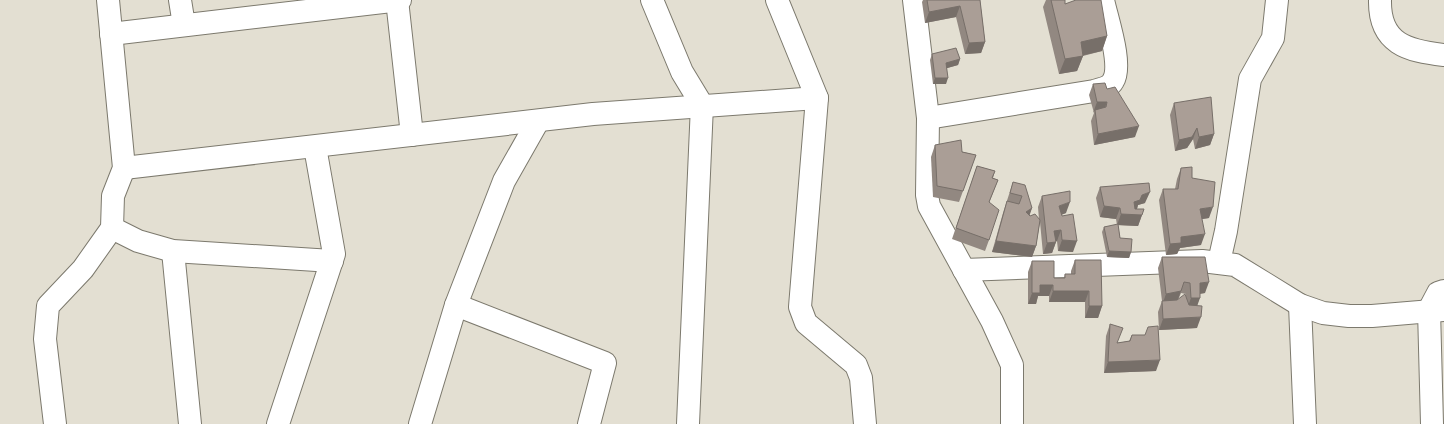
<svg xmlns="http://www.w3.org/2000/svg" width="1444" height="424" font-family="'Space Grotesk',sans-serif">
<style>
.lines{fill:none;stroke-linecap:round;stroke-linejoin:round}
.minor-casing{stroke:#7c796d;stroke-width:24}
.minor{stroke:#fff;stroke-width:22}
.wall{fill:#928881;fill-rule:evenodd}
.shaded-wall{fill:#776f69}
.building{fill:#aa9e96;stroke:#776f69}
</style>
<rect width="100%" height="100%" fill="#e3dfd2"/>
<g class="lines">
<defs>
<g id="minor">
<path d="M180 0 184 25"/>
<path d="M397 0 412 135"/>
<path d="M652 0 682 72 702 105 688 424"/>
<path d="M777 0 817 98 800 307 806 323 856 365 861 378 865 424"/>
<path d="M914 0 928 118 927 195 929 206 992 321 1012 365V424"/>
<path d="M1380 0C1379 44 1408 51 1444 55"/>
<path d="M111 34 400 0"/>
<path d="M928 118 1094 91C1101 89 1110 87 1113 81 1123 65 1107 19 1103 0"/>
<path d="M124 168 593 114 817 98"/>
<path d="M112 228 138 241 173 251 332 261"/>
<path d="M173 251 190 424"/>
<path d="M1219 262 1226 231 1250 79 1273 38 1277 0"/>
<path d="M964 270 1202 261 1235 265 1300 305 1323 313 1349 316H1372L1444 310"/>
<path d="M456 305 605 363 589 424"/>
<path d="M1300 305 1305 424"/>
<path d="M55 424 45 339 48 306 83 269 112 228 113 196 124 168 108 0"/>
<path d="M278 424 334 254 315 147"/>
<path d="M420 424 456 305 504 181 538 121"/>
<path d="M1432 424 1429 310 1438 293 1444 291"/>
</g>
</defs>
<use href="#minor" class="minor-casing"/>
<use href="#minor" class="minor"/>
</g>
<g class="wall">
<path d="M923 0H980L985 42 981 53 965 54 956 17 925 23 922 2Z"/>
<path d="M1046 0H1051L1065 4 1107 36 1102 51 1083 56 1077 71 1059 74 1043 7Z"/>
<path d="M932 54 960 59 958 65 947 68 946 84H933L930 60Z"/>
<path d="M1093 84 1107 89 1135 137 1094 145 1091 121 1094 113 1089 95Z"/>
<path d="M1174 103 1214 134 1210 145 1195 149 1193 139 1187 148 1175 151 1170 115Z"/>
<path d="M935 145 976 155 959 202 933 197 931 157Z"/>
<path d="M977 166 995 171 993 178 998 180 989 203V240L985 251 952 239Z"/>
<path d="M1181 168 1192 178 1209 218 1202 219 1201 245 1180 248 1177 254 1166 255 1159 200 1163 189H1175L1177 179Z"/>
<path d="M1013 182 1032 208 1029 215 1030 216 1039 220 1038 207 1042 196 1066 213 1061 215 1073 252 1058 251 1057 241H1056V242L1052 253 1043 254 1040 222 1036 246 1032 257 992 252 1003 213Z"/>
<path d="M1100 187 1145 203 1138 205 1137 209 1142 215 1138 226 1118 225 1120 238 1131 252 1129 258 1107 257 1102 232 1104 227 1117 225 1116 219 1100 217 1096 198Z"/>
<path d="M1162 257 1205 293 1200 294 1197 306V328L1159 330 1158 312 1162 301 1158 268ZM1181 293 1186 294V297L1178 300Z"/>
<path d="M1075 260 1102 306 1098 318H1085V302H1049V296H1038L1036 304H1028V272L1032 261 1054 278H1064L1065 274H1071V271Z"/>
<path d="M1110 324 1117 343 1129 341 1132 335 1156 371 1104 373 1106 336Z"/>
</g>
<g class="shaded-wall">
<path d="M960 6 956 17 925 23 929 12Z"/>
<path d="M1107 36 1102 51 1080 56H1083L1077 71 1059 74 1065 59 1081 42Z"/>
<path d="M985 42 981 53 965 54 969 43Z"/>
<path d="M960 59 958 65 944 69 946 63Z"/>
<path d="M935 78H948L946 84H933Z"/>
<path d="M1097 102H1107L1103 113 1095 110 1093 113Z"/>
<path d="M1139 126 1135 137 1094 145 1098 134Z"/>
<path d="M1197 128 1193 139 1187 148 1175 151 1179 140Z"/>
<path d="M1214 134 1210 145 1195 149 1199 137Z"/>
<path d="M1150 192 1145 203 1138 205 1136 212 1130 213 1134 202 1142 195Z"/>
<path d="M1070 202 1066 213 1055 217 1059 206Z"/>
<path d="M1104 206 1120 208 1116 219 1100 217Z"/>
<path d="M1213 207 1209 218 1196 220 1200 209Z"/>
<path d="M1032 208 1028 220 1026 212Z"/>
<path d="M1121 214 1142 215 1138 226 1117 225Z"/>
<path d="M1061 230 1057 241 1050 242 1054 231Z"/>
<path d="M1205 234 1201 245 1180 248 1177 254 1166 255 1170 244 1181 237Z"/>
<path d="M1062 240 1077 241 1073 252 1058 251Z"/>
<path d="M996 241 1036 246 1032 257 992 252Z"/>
<path d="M1056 242 1052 253 1043 254 1047 243Z"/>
<path d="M1109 251 1131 252 1129 258 1107 257Z"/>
<path d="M1209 282 1205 293 1196 294 1200 283Z"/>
<path d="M1040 285H1053L1049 296H1038L1036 304H1028L1032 293Z"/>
<path d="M1053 291H1089L1085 302H1049Z"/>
<path d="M1181 291 1177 302 1162 305 1166 294Z"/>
<path d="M1191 298H1200L1196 309H1187Z"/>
<path d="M1089 306H1102L1098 318H1085Z"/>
<path d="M1201 317 1197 328 1159 330 1163 319Z"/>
<path d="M1160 360 1156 371 1104 373 1108 362Z"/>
</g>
<g class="building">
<path d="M927 0H980L985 42 969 43 960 6 929 12Z"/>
<path d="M1051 0H1065V4L1076 0H1101L1107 36 1081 42 1083 56 1065 59Z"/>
<path d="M956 48 960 59 946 63 948 78H935L932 54Z"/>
<path d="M1105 83 1107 89 1115 87 1139 126 1098 134 1095 110 1106 107 1107 102H1097L1093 84Z"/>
<path d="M1211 97 1214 134 1199 137 1197 128 1192 137 1179 140 1174 103Z"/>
<path d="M961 140 962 152 976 155 963 191 937 186 935 145Z"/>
<path d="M977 166 995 171 992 178 998 180 989 202 999 210 989 240 956 228Z"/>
<path d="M1192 167V178L1215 182 1213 207 1200 209 1205 234 1181 237V243L1170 244 1163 189H1178L1181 168Z"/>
<path d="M1013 182 1025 185 1032 208 1026 212 1030 216 1035 214 1040 220 1036 246 996 241 1007 201 1019 204 1022 196 1010 193Z"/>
<path d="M1149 183 1150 192 1142 195 1140 200 1134 202 1135 209H1144L1142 215 1121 214 1120 208 1104 206 1100 187Z"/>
<path d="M1070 191V202L1059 206 1062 216 1073 214 1077 241 1062 240 1061 230 1054 231 1056 242 1047 243 1042 196Z"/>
<path d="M1118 224 1120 238 1132 239 1131 252 1109 251 1104 227Z"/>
<path d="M1162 257H1205L1209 282 1200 283V298H1191L1190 283 1184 282 1181 291 1166 294Z"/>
<path d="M1075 260H1101L1102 306H1089V291H1053V285H1040V293H1032V261H1054V278H1065V274H1075Z"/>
<path d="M1185 294 1189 305 1202 306 1201 317 1163 319 1162 301 1177 300Z"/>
<path d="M1110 324 1123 328 1117 343 1130 341 1132 335H1145L1148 327 1158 326 1160 360 1108 362Z"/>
</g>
</svg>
